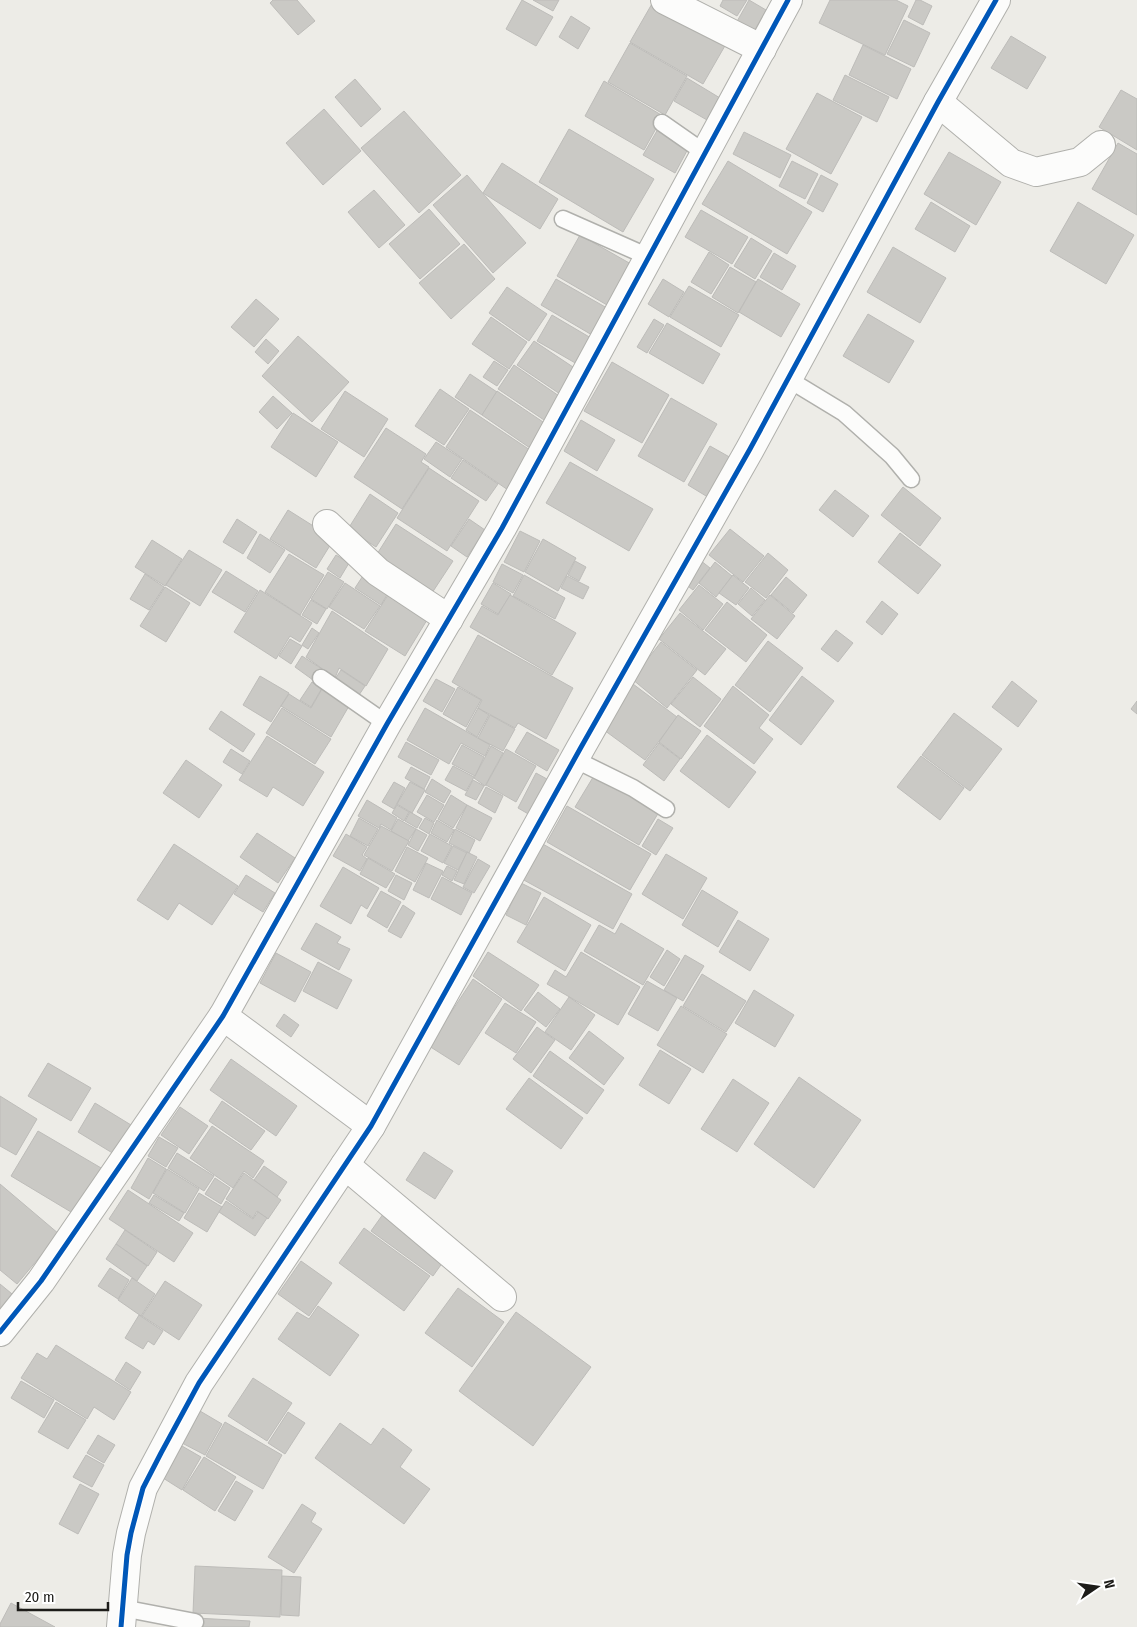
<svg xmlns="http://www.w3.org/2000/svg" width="1137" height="1627" font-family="'Fira Sans Condensed',sans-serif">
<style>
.building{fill:#cac9c5;stroke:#bdbcb9}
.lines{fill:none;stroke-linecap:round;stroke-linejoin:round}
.lane-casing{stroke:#b0b0ac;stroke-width:19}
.street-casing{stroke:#b0b0ac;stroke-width:30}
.secondary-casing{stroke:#b0b0ac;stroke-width:30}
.lane{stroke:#fcfcfb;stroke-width:16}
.street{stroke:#fcfcfb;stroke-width:28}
.secondary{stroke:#fcfcfb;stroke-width:28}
.cycleway-casing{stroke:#fff;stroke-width:8}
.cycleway{stroke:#0057b8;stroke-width:5}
</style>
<rect width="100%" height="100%" fill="#edece7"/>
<g class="building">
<path d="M273 0H297L315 21 298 35 270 3Z"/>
<path d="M522 0 553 17 536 46 506 29Z"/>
<path d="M533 0H559L553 11Z"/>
<path d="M723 0H747L737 16 720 6Z"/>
<path d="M749 0 766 10 752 35 735 25Z"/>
<path d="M830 0H896L908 6 885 55 819 23Z"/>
<path d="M916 0H920L932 6 923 25 908 17Z"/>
<path d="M653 2 726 44 703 84 630 42Z"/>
<path d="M571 16 590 28 578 49 559 37Z"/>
<path d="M904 20 930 33 914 67 887 54Z"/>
<path d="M1011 36 1046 57 1027 89 991 68Z"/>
<path d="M630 43 687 76 665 115 608 82Z"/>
<path d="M863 45 911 69 897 99 849 75Z"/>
<path d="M845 75 889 97 877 122 833 100Z"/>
<path d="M687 78 720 98 707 120 674 101Z"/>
<path d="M355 79 381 109 361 127 335 97Z"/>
<path d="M604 81 663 116 644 150 585 116Z"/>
<path d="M1121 90 1137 99V150L1099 127Z"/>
<path d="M817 93 862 117 831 174 786 149Z"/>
<path d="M324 109 361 151 323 185 286 143Z"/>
<path d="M404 111 461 175 419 213 361 148Z"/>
<path d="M569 129 654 179 623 232 539 182Z"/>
<path d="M658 129 689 147 675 173 643 155Z"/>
<path d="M744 132 791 155 780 178 733 154Z"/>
<path d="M1118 143 1137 154V215L1092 189Z"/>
<path d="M949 152 1001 182 976 225 924 194Z"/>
<path d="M728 161 812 212 787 254 702 204Z"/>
<path d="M792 161 818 174 805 199 779 186Z"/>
<path d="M502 163 558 199 540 229 483 193Z"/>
<path d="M467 175 526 243 493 273 433 205Z"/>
<path d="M821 175 838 184 823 212 807 203Z"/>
<path d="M374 190 405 225 379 248 348 212Z"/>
<path d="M931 202 970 226 955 252 915 229Z"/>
<path d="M1078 202 1134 235 1106 284 1050 251Z"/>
<path d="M429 209 460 244 420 279 389 244Z"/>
<path d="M701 210 748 237 732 264 685 237Z"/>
<path d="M580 235 631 264 607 305 557 276Z"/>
<path d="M751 238 772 251 755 279 734 266Z"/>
<path d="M464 244 495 279 451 319 419 283Z"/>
<path d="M893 247 946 278 920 323 867 292Z"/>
<path d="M709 252 729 265 711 294 691 282Z"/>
<path d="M774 253 796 266 782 290 760 277Z"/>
<path d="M730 267 756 282 738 313 712 297Z"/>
<path d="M556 279 607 308 592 335 541 305Z"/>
<path d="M663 279 684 292 669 317 648 304Z"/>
<path d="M758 279 800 304 781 337 739 312Z"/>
<path d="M689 286 739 315 721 347 670 317Z"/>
<path d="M507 287 547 314 529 341 489 313Z"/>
<path d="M256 299 279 319 254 347 231 327Z"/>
<path d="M868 314 914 341 889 383 843 356Z"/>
<path d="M552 315 591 338 577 364 537 341Z"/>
<path d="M491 317 527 342 509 369 472 344Z"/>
<path d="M654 319 664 325 647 353 637 347Z"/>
<path d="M667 323 720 354 703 384 649 353Z"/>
<path d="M298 336 349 382 312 422 262 376Z"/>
<path d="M266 339 279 351 268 364 255 352Z"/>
<path d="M534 341 576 369 560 394 517 365Z"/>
<path d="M494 361 508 370 497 386 483 377Z"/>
<path d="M612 362 669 395 642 443 584 411Z"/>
<path d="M514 365 562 398 547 422 498 389Z"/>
<path d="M470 374 497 392 482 415 455 397Z"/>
<path d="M440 389 469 409 444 445 415 426Z"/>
<path d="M345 391 388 419 364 457 321 429Z"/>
<path d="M497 391 546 424 530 448 482 415Z"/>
<path d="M273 396 292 413 277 429 259 412Z"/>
<path d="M671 398 717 424 684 482 638 456Z"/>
<path d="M470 410 533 452 508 490 446 447Z"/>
<path d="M293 413 338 442 316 477 271 447Z"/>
<path d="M581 420 615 440 597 471 564 451Z"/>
<path d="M386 428 426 454 421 462 429 467 402 509 354 477Z"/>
<path d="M436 442 462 459 450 477 424 459Z"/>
<path d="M710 446 733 459 711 499 688 485Z"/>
<path d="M463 460 498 484 486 501 451 478Z"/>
<path d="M570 462 653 509 629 551 546 503Z"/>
<path d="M429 468 479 501 447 551 397 518Z"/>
<path d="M903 487 941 518 920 546 881 515Z"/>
<path d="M835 490 869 516 853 537 819 510Z"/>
<path d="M370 494 398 513 376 547 348 529Z"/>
<path d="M288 510 334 539 316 568 270 539Z"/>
<path d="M237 519 257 532 243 554 223 542Z"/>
<path d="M469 519 485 530 467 557 451 546Z"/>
<path d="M396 524 453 561 428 599 372 562Z"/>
<path d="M730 529 764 556 743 582 709 555Z"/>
<path d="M520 531 540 541 524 572 504 562Z"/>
<path d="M900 533 941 565 918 594 878 562Z"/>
<path d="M260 534 285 550 270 573 247 558Z"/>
<path d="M543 539 576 558 558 591 525 572Z"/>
<path d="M152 540 182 559 165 586 135 567Z"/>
<path d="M685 548 710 568 693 590 667 570Z"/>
<path d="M189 550 222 570 200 606 166 585Z"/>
<path d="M768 553 788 570 766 598 745 582Z"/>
<path d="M289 554 324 575 300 615 265 592Z"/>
<path d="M336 555 349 563 340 578 327 569Z"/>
<path d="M575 561 586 567 579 581 568 575Z"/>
<path d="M715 562 732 576 716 597 699 583Z"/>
<path d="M502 564 523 575 513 593 493 582Z"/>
<path d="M226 571 258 591 245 612 212 592Z"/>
<path d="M366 571 388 593 381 605 355 588Z"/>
<path d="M328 572 344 582 327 609 311 599Z"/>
<path d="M145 574 164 587 149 610 130 599Z"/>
<path d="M524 575 565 598 555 619 513 596Z"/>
<path d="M733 575 749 588 736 605 719 593Z"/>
<path d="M567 576 589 587 583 599 561 588Z"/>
<path d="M786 577 807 595 793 613 771 595Z"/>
<path d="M345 583 380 606 364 629 329 607Z"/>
<path d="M493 583 511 594 498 614 481 604Z"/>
<path d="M699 585 723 604 703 630 679 610Z"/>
<path d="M165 587 190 603 166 642 140 626Z"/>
<path d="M751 588 765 600 752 616 738 604Z"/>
<path d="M260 590 312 623 300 642 290 636 276 659 234 632Z"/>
<path d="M388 595 427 620 405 656 365 631Z"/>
<path d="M510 595 576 633 552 675 470 627 482 606 498 615Z"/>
<path d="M770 595 795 616 777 639 751 619Z"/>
<path d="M311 600 326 609 317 624 302 615Z"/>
<path d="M882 601 898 614 882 635 866 622Z"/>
<path d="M727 602 767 635 746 662 705 630Z"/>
<path d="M332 611 388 649 366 686 339 668 335 678 306 657Z"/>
<path d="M680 613 726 649 705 675 659 639Z"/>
<path d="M312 628 319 633 308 649 302 645Z"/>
<path d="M836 630 853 643 838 662 821 649Z"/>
<path d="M478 635 573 688 546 739 518 723 515 728 478 708 482 700 452 682Z"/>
<path d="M290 639 302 646 291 664 279 656Z"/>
<path d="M768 641 803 668 770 712 735 685Z"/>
<path d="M661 642 697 670 667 708 632 679Z"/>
<path d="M302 656 322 669 313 680 295 667Z"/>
<path d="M341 670 365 686 357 698 333 682Z"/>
<path d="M260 676 289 693 271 722 243 705Z"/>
<path d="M802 676 834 701 801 745 769 720Z"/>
<path d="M693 677 721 699 700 727 671 704Z"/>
<path d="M625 678 677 717 645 760 593 722Z"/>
<path d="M436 679 455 689 442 712 423 701Z"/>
<path d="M1012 681 1037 701 1018 727 992 707Z"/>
<path d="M312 682 322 688 311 707 300 700Z"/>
<path d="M733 686 769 715 759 728 773 739 754 764 704 726Z"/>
<path d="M458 687 481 700 466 727 443 714Z"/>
<path d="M322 689 349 706 331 737 281 706 289 694 311 708Z"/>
<path d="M1137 701V714L1131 709Z"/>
<path d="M282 708 331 739 315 764 266 733Z"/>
<path d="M425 708 490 745 485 756 461 743 449 764 407 740Z"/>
<path d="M478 708 489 715 477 737 466 730Z"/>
<path d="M221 711 255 734 243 752 209 729Z"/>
<path d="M954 713 1002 749 970 791 922 755Z"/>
<path d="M490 715 515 729 503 751 478 738Z"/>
<path d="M678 715 701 731 681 759 659 742Z"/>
<path d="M527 732 559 750 547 771 515 752Z"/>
<path d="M707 735 756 772 729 808 680 771Z"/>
<path d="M267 736 324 772 303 806 273 787 267 797 239 780Z"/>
<path d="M406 742 439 760 431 775 398 757Z"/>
<path d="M659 743 680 759 664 781 643 765Z"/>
<path d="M462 745 484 757 475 776 452 764Z"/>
<path d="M491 746 503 753 485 786 474 778Z"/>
<path d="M231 749 250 761 242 774 223 762Z"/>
<path d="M506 749 536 766 516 802 486 785Z"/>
<path d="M921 756 964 788 940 820 897 787Z"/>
<path d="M186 760 222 785 199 818 163 793Z"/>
<path d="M453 766 474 777 466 791 445 780Z"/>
<path d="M411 767 430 777 424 789 405 778Z"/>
<path d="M536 773 556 784 537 819 518 808Z"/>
<path d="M595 774 659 812 639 845 575 807Z"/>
<path d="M432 779 451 791 444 803 425 792Z"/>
<path d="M473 780 484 786 476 800 465 795Z"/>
<path d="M394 782 405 788 394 809 382 802Z"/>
<path d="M410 782 425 790 412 813 397 804Z"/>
<path d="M486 787 503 796 495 813 478 803Z"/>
<path d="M427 795 444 805 434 822 417 812Z"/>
<path d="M451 795 467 805 453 828 438 819Z"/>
<path d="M367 800 397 818 391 830 381 824 379 828 358 816Z"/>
<path d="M397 805 409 812 404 821 392 813Z"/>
<path d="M467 805 492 818 480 841 456 828Z"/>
<path d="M567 806 651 854 630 890 547 842Z"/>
<path d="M410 812 422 819 417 828 405 821Z"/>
<path d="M359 818 378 829 368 846 350 836Z"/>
<path d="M425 818 434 823 429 834 419 828Z"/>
<path d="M398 819 416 829 408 841 391 831Z"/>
<path d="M658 819 673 828 656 855 642 846Z"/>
<path d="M437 820 454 830 447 842 431 833Z"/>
<path d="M381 826 409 841 392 871 364 855Z"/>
<path d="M416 829 427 835 418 851 408 845Z"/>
<path d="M455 829 475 840 469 853 449 843Z"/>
<path d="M257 833 295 858 278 883 240 857Z"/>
<path d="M346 834 367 847 362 855 367 859 360 871 333 856Z"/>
<path d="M430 834 452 846 443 863 421 851Z"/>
<path d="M541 843 632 894 613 929 522 879Z"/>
<path d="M174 844 238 886 212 925 179 903 168 920 137 900Z"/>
<path d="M453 846 467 853 458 870 444 863Z"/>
<path d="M407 847 428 858 415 882 395 871Z"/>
<path d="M467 852 477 857 464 884 454 880Z"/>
<path d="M666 854 707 878 683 919 642 894Z"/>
<path d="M368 858 395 874 386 888 360 874Z"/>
<path d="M478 859 490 866 474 893 463 887Z"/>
<path d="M426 863 443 871 429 898 413 890Z"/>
<path d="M447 866 457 871 452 881 442 875Z"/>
<path d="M343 867 379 888 367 909 361 905 351 924 320 906Z"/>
<path d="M246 875 275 893 263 912 234 894Z"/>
<path d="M396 875 412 883 404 900 388 891Z"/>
<path d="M442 877 472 893 461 915 431 899Z"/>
<path d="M521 883 541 893 526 925 506 915Z"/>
<path d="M702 890 738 912 718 947 682 925Z"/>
<path d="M381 891 401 902 387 928 367 916Z"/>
<path d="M544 897 591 925 565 971 517 942Z"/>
<path d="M403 905 415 913 401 938 388 931Z"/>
<path d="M738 920 769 939 750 971 719 952Z"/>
<path d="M316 923 341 937 337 943 350 949 339 970 301 949Z"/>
<path d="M621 923 664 949 643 985 584 951 599 925 615 934Z"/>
<path d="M667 950 680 959 664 986 650 977Z"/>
<path d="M488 952 539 985 521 1011 473 976Z"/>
<path d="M581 952 640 987 618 1025 547 984 555 970 566 977Z"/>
<path d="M276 953 311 972 295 1002 260 983Z"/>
<path d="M685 955 704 966 683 1001 664 990Z"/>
<path d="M318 962 352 980 337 1009 303 991Z"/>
<path d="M702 974 746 1001 726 1032 683 1006Z"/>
<path d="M473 979 502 999 459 1065 429 1046Z"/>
<path d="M647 981 677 998 658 1031 628 1014Z"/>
<path d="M754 990 794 1015 775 1047 735 1023Z"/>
<path d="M538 992 560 1009 546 1027 524 1010Z"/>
<path d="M569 997 595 1015 571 1050 545 1032Z"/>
<path d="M505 1003 536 1022 516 1053 485 1033Z"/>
<path d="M681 1006 727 1034 703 1073 657 1045Z"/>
<path d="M284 1014 299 1025 291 1037 276 1026Z"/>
<path d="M537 1027 555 1040 531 1073 513 1059Z"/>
<path d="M589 1031 624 1058 604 1085 569 1058Z"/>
<path d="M660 1050 691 1069 669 1104 639 1085Z"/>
<path d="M550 1051 604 1090 587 1114 533 1076Z"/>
<path d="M231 1059 297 1106 276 1136 210 1090Z"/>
<path d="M48 1063 91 1088 71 1121 28 1096Z"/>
<path d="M799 1077 861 1120 814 1188 754 1144Z"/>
<path d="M529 1078 583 1118 561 1149 506 1109Z"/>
<path d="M733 1079 769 1103 737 1152 701 1129Z"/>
<path d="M0 1096 37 1119 16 1155 0 1146Z"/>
<path d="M222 1101 265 1131 251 1150 209 1121Z"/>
<path d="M95 1103 136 1128 119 1157 78 1132Z"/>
<path d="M180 1107 208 1126 189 1154 161 1135Z"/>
<path d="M212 1126 264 1161 253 1178 244 1171 233 1188 190 1158Z"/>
<path d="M38 1131 108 1172 81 1218 11 1176Z"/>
<path d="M159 1137 178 1148 166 1167 148 1156Z"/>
<path d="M424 1152 453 1171 435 1199 406 1180Z"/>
<path d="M177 1153 214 1176 204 1191 168 1168Z"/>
<path d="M148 1158 166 1169 149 1199 131 1188Z"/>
<path d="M264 1166 287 1182 277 1197 254 1180Z"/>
<path d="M167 1169 199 1189 185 1213 153 1193Z"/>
<path d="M244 1173 281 1200 268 1219 257 1211 253 1218 226 1199Z"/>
<path d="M215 1178 230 1188 221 1204 205 1194Z"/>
<path d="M0 1184 59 1234 17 1284 0 1270Z"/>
<path d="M128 1190 193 1233 174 1262 109 1219Z"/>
<path d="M199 1193 222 1207 207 1232 184 1218Z"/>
<path d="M154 1195 184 1213 179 1221 149 1203Z"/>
<path d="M226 1201 253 1219 258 1212 267 1218 255 1236 219 1212Z"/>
<path d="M386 1210 448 1255 433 1276 371 1231Z"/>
<path d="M364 1228 430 1276 404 1311 339 1263Z"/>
<path d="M125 1230 157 1252 148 1266 116 1244Z"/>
<path d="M116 1244 147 1266 137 1281 106 1259Z"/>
<path d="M301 1261 332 1283 309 1316 278 1294Z"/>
<path d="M110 1268 129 1280 118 1299 98 1286Z"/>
<path d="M132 1278 155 1294 141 1316 118 1300Z"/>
<path d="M165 1281 202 1305 179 1340 142 1316Z"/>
<path d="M0 1284 17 1298 0 1318Z"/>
<path d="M458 1288 504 1322 472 1367 425 1333Z"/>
<path d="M318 1306 359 1335 330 1376 278 1339 297 1312 309 1319Z"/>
<path d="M516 1312 591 1367 533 1446 459 1391Z"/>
<path d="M139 1315 163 1331 154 1345 148 1341 143 1349 125 1338Z"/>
<path d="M56 1345 131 1392 114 1420 94 1407 87 1419 21 1378 37 1353 47 1359Z"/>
<path d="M126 1362 141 1372 130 1390 115 1380Z"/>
<path d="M253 1378 292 1403 267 1441 228 1416Z"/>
<path d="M21 1381 54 1400 44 1418 11 1398Z"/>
<path d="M56 1402 86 1420 68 1449 38 1432Z"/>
<path d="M200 1411 222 1424 205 1455 182 1443Z"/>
<path d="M288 1412 305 1423 285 1454 268 1443Z"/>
<path d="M225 1422 282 1455 263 1489 206 1456Z"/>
<path d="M340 1423 371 1445 383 1428 412 1450 400 1467 430 1489 404 1524 315 1458Z"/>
<path d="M98 1435 115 1445 104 1463 87 1453Z"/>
<path d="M182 1446 201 1457 182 1490 163 1478Z"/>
<path d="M86 1455 104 1465 92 1487 73 1477Z"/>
<path d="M204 1457 236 1477 215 1511 183 1490Z"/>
<path d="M236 1481 253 1491 235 1521 218 1511Z"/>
<path d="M80 1484 99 1494 78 1534 59 1524Z"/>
<path d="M302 1504 316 1513 311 1522 322 1529 294 1573 268 1557Z"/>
<path d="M195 1566 282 1570 280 1617 193 1613Z"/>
<path d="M282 1576 301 1577 299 1616 281 1615Z"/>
<path d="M11 1603 55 1627H0V1624Z"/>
<path d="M196 1618 250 1621 249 1627H196Z"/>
</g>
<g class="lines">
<defs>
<g id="lane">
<path d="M662 123 705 153"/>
<path d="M563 219 649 257"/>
<path d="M788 379 844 413 892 456 911 479"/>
<path d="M321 678 387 724"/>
<path d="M574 759 633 788 666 809"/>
<path d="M122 1608 195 1622"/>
</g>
<g id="street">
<path d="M665 0 762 49"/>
<path d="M938 102 1011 163 1036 172 1080 162 1101 145"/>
<path d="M327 524 378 572 449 619"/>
<path d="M371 1126 580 749 750 449 938 102 996 0"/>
<path d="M345 1165 502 1297"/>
<path d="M0 1332 41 1281 223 1016"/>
</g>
<path id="secondary" d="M121 1627 127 1555 131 1533 143 1488 199 1383 371 1126 223 1016 387 724 502 528 788 0"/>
</defs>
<use href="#lane" class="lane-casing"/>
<use href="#street" class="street-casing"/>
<use href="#secondary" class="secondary-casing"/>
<use href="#lane" class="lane"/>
<use href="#street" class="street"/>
<use href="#secondary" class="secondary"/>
<defs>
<g id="cycleway">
<path d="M0 1332 41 1281 223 1016 387 724 502 528 788 0"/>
<path d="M121 1627 127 1555 131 1533 143 1488 161 1453 199 1383 371 1126 580 749 750 449 938 102 996 0"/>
</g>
</defs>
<use href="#cycleway" class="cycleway-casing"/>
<use href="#cycleway" class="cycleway"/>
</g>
<g transform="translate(1097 1587) rotate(77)" stroke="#ffffff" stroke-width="4" paint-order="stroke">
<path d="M0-4L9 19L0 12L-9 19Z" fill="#1d1c19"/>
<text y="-8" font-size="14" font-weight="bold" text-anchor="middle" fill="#1d1c19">N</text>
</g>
<path d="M18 1602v8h90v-8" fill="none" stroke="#1d1c19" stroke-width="2.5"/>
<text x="25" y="1602" font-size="15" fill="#1d1c19" stroke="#ffffff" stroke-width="4" paint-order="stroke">20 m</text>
</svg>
